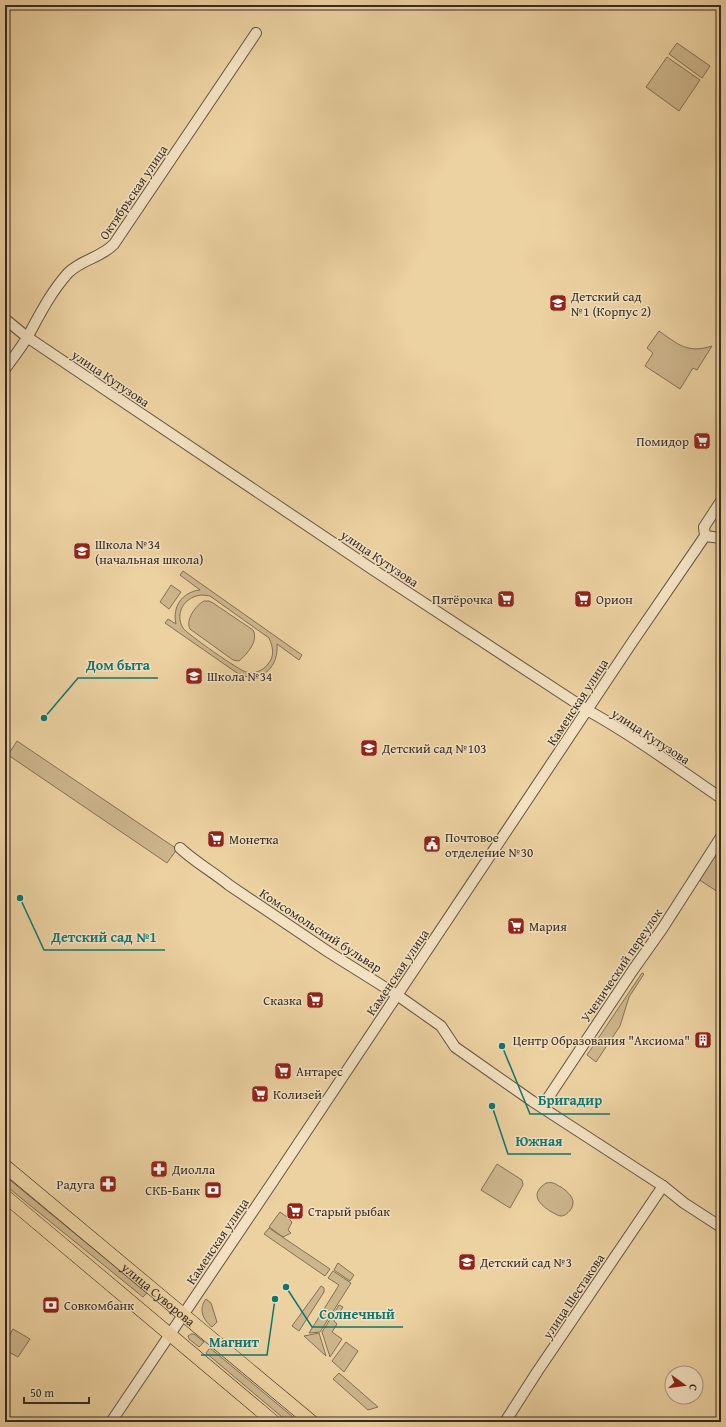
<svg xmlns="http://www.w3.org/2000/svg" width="726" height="1427" font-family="'Gentium Book Plus',serif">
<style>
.green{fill:#cdb58b;stroke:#827056;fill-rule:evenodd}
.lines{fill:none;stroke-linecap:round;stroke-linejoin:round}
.minor-casing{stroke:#645441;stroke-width:12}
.major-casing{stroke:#372b21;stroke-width:14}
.minor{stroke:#f3e1c2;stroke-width:10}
.major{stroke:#ecd1a1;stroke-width:13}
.labels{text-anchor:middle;stroke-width:3;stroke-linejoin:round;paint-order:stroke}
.street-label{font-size:13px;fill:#372b21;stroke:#f3e1c2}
.poi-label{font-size:13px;fill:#372b21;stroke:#f3e1c2;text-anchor:start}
.leader{fill:none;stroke:#0f766e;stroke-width:1.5}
.callout-dot{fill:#0f766e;stroke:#f3e1c2;stroke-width:1.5}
.callout-label{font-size:14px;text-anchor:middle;font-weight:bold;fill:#0f766e;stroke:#f3e1c2;stroke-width:3;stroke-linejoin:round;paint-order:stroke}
</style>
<rect width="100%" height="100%" fill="#ecd1a1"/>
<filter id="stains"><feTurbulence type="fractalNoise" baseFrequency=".005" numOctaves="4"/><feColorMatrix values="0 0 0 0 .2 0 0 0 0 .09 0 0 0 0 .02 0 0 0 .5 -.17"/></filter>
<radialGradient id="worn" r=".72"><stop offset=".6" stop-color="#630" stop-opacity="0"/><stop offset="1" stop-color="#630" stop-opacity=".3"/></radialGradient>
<g class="green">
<path d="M677 43 710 66 702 78 669 54Z"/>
<path d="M667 57 700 80 679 111 646 87Z"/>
<path d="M659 331C678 344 687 354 712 346L697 370 693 368 680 389 645 366 653 353 647 348Z"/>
<path d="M183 571 302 655 299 660 277 644C279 666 263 683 240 675L165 623 168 619 176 624C172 607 182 592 200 590L180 575ZM202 595 210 596 269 638C273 647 275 656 268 664 263 671 254 674 246 672 240 671 187 634 183 628 174 613 185 596 202 595Z"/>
<path d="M171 585 181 592 169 609 160 602Z"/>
<path d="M204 601H209L213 603 253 630C259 641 247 654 239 661L233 660 190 629C185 620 196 605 204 601Z"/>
<path d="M17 741 177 849 167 863 8 755Z"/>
<path d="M721 845V894L698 879Z"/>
<path d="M642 973 644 974 629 997 620 1026 596 1062 587 1055Z"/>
<path d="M497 1164 522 1180 523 1185 510 1208 481 1190Z"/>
<path d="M5 1176 147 1293 143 1297 5 1185Z"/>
<path d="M546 1183C548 1183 550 1182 553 1183 555 1183 558 1186 561 1187 568 1192 577 1199 571 1209 569 1212 565 1216 561 1216 558 1216 554 1213 550 1211 538 1203 530 1194 546 1183Z"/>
<path d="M280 1212 287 1217 292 1222 288 1230 291 1233 283 1237 269 1227Z"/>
<path d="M269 1228 330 1269 325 1276 264 1234Z"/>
<path d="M338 1263 354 1275 350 1281 334 1270Z"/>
<path d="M333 1271 351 1283 320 1332 309 1333 339 1285 328 1278Z"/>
<path d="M321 1286 324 1288V1292L299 1331 292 1326Z"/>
<path d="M206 1299 211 1303 217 1322 212 1327C203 1320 198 1309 206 1299Z"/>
<path d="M339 1305 343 1307 334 1321 337 1324 332 1332 342 1339 330 1357 322 1332Z"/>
<path d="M13 1329 30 1339 18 1357 5 1350V1343Z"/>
<path d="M319 1333 326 1356 304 1336Z"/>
<path d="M191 1334H194L204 1342 199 1347 189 1339 188 1336Z"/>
<path d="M346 1342 358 1351 344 1372 332 1361Z"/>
<path d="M210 1348 299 1422H288L206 1353Z"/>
<path d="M339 1373 378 1407 368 1410 333 1379Z"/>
</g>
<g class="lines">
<defs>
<g id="minor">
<path d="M5 319 27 337 375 571 587 710C634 736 677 768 721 798"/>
<path d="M5 369C13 358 21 348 28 336 40 314 51 292 68 273 82 259 101 258 114 244L256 33"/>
<path d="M705 536 721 538"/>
<path d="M180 848C195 862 213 872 229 885L330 953 397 995 441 1026 455 1047 532 1101 663 1186 684 1203 721 1227"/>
<path d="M542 1107 633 970 662 929 721 837"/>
<path d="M111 1422 274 1180 633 641 705 536 704 527 721 501"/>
<path d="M505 1422 537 1372 663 1186"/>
</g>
<g id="major">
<path id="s1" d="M5 1166 312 1422"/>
<path d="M5 1196 274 1422"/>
</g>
</defs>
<use href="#minor" class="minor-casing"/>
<use href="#major" class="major-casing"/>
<use href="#minor" class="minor"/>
<use href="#major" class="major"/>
</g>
<defs>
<symbol id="school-square" viewBox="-11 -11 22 22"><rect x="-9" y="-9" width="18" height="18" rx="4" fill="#8f2418" stroke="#f3e1c2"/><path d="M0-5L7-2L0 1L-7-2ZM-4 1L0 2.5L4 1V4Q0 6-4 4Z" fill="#fff"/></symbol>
<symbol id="supermarket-square" viewBox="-11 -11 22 22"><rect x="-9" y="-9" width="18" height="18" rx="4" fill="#8f2418" stroke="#f3e1c2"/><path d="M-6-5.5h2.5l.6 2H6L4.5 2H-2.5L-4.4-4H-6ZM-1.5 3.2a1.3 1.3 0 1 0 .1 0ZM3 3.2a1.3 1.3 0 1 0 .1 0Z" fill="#fff"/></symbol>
<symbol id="civic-square" viewBox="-11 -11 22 22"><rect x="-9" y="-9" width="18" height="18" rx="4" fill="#8f2418" stroke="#f3e1c2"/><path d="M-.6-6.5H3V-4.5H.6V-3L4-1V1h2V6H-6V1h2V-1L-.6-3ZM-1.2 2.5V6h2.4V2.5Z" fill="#fff"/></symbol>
<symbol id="building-square" viewBox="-11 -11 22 22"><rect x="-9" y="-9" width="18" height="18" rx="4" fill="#8f2418" stroke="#f3e1c2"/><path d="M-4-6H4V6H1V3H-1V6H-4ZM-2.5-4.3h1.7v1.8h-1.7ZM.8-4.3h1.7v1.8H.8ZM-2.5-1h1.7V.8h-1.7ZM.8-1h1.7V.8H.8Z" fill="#fff"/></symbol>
<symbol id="pharmacy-square" viewBox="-11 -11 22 22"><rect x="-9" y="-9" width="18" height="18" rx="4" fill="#8f2418" stroke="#f3e1c2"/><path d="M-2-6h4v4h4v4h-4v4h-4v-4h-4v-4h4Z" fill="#fff"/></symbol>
<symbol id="bank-square" viewBox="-11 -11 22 22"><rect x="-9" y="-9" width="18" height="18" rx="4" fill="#8f2418" stroke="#f3e1c2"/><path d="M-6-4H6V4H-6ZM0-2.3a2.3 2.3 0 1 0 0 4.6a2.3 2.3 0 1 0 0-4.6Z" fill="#fff"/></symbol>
</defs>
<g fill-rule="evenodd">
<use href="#school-square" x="548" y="293" width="20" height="20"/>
<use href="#supermarket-square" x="692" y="431" width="20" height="20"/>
<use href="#school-square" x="72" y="541" width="20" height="20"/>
<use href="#supermarket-square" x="496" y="589" width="20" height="20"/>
<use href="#supermarket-square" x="573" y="589" width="20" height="20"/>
<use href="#school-square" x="184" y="666" width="20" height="20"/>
<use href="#school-square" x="359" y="738" width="20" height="20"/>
<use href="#supermarket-square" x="206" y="829" width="20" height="20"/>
<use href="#civic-square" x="422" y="834" width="20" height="20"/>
<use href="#supermarket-square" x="506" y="916" width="20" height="20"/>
<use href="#supermarket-square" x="305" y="990" width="20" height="20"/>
<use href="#building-square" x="693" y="1030" width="20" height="20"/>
<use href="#supermarket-square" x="273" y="1061" width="20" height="20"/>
<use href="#supermarket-square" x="250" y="1084" width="20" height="20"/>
<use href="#pharmacy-square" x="149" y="1159" width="20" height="20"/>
<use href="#pharmacy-square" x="98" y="1174" width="20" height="20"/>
<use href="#bank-square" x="203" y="1180" width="20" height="20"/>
<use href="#supermarket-square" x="285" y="1201" width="20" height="20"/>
<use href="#school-square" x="457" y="1252" width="20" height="20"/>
<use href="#bank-square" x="41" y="1295" width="20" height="20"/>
</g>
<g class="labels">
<g class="street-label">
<text transform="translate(133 192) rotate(-56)" y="5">Октябрьская улица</text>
<text transform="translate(111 378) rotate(34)" y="5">улица Кутузова</text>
<text transform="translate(380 558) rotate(34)" y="5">улица Кутузова</text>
<text transform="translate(577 702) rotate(-57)" y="5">Каменская улица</text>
<text transform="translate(651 736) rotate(33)" y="5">улица Кутузова</text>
<text transform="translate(321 930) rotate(33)" y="5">Комсомольский бульвар</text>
<text transform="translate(621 965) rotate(-56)" y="5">Ученический переулок</text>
<text transform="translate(397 972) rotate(-56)" y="5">Каменская улица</text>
<text transform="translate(217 1241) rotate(-56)" y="5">Каменская улица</text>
<text dy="5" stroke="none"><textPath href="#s1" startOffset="200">улица Суворова</textPath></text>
<text transform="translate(573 1296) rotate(-56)" y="5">улица Шестакова</text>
</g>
<g class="poi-label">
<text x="571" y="301">Детский сад<tspan x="571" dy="15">№1 (Корпус 2)</tspan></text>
<text x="689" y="446" text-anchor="end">Помидор</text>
<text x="95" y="549">Школа №34<tspan x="95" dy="15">(начальная школа)</tspan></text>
<text x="493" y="604" text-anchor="end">Пятёрочка</text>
<text x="596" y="604">Орион</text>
<text x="207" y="681">Школа №34</text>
<text x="382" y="753">Детский сад №103</text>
<text x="445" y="842">Почтовое<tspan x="445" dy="15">отделение №30</tspan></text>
<text x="229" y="844">Монетка</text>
<text x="529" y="931">Мария</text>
<text x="302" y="1005" text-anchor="end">Сказка</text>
<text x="690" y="1045" text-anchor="end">Центр Образования "Аксиома"</text>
<text x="296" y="1076">Антарес</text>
<text x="273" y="1099">Колизей</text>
<text x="172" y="1174">Диолла</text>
<text x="95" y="1189" text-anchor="end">Радуга</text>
<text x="200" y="1195" text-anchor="end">СКБ-Банк</text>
<text x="308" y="1216">Старый рыбак</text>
<text x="480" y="1267">Детский сад №3</text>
<text x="64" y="1310">Совкомбанк</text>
</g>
</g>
<path class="leader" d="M44 718L78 678H158M20 898L44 950H165M502 1046L530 1114H610M492 1106L508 1154H571M286 1287L312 1327H403M275 1299L267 1355H201"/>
<g class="callout-dot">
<circle cx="44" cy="718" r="4"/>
<circle cx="20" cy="898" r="4"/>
<circle cx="502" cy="1046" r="4"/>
<circle cx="492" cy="1106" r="4"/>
<circle cx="286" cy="1287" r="4"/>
<circle cx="275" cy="1299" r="4"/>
</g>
<g class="callout-label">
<text x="118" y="670">Дом быта</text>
<text x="104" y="942">Детский сад №1</text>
<text x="570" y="1105">Бригадир</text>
<text x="539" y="1146">Южная</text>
<text x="357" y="1319">Солнечный</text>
<text x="234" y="1347">Магнит</text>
</g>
<rect width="726" height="1427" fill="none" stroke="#ecd1a1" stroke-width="20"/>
<rect x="6" y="6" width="714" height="1415" fill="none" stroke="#372b21" stroke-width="2"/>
<rect x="10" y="10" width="706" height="1407" fill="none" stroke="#372b21"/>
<g transform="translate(684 1385) rotate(104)"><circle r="19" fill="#f3e1c2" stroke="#a89882"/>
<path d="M0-3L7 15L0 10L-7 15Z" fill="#8f2418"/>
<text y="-6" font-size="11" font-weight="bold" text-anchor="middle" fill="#372b21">С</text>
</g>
<path d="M24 1397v6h65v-6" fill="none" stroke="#372b21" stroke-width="2"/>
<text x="30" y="1397" font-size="12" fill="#372b21" stroke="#f3e1c2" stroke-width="3" paint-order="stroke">50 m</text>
<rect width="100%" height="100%" filter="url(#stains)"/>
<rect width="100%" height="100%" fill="url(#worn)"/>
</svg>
